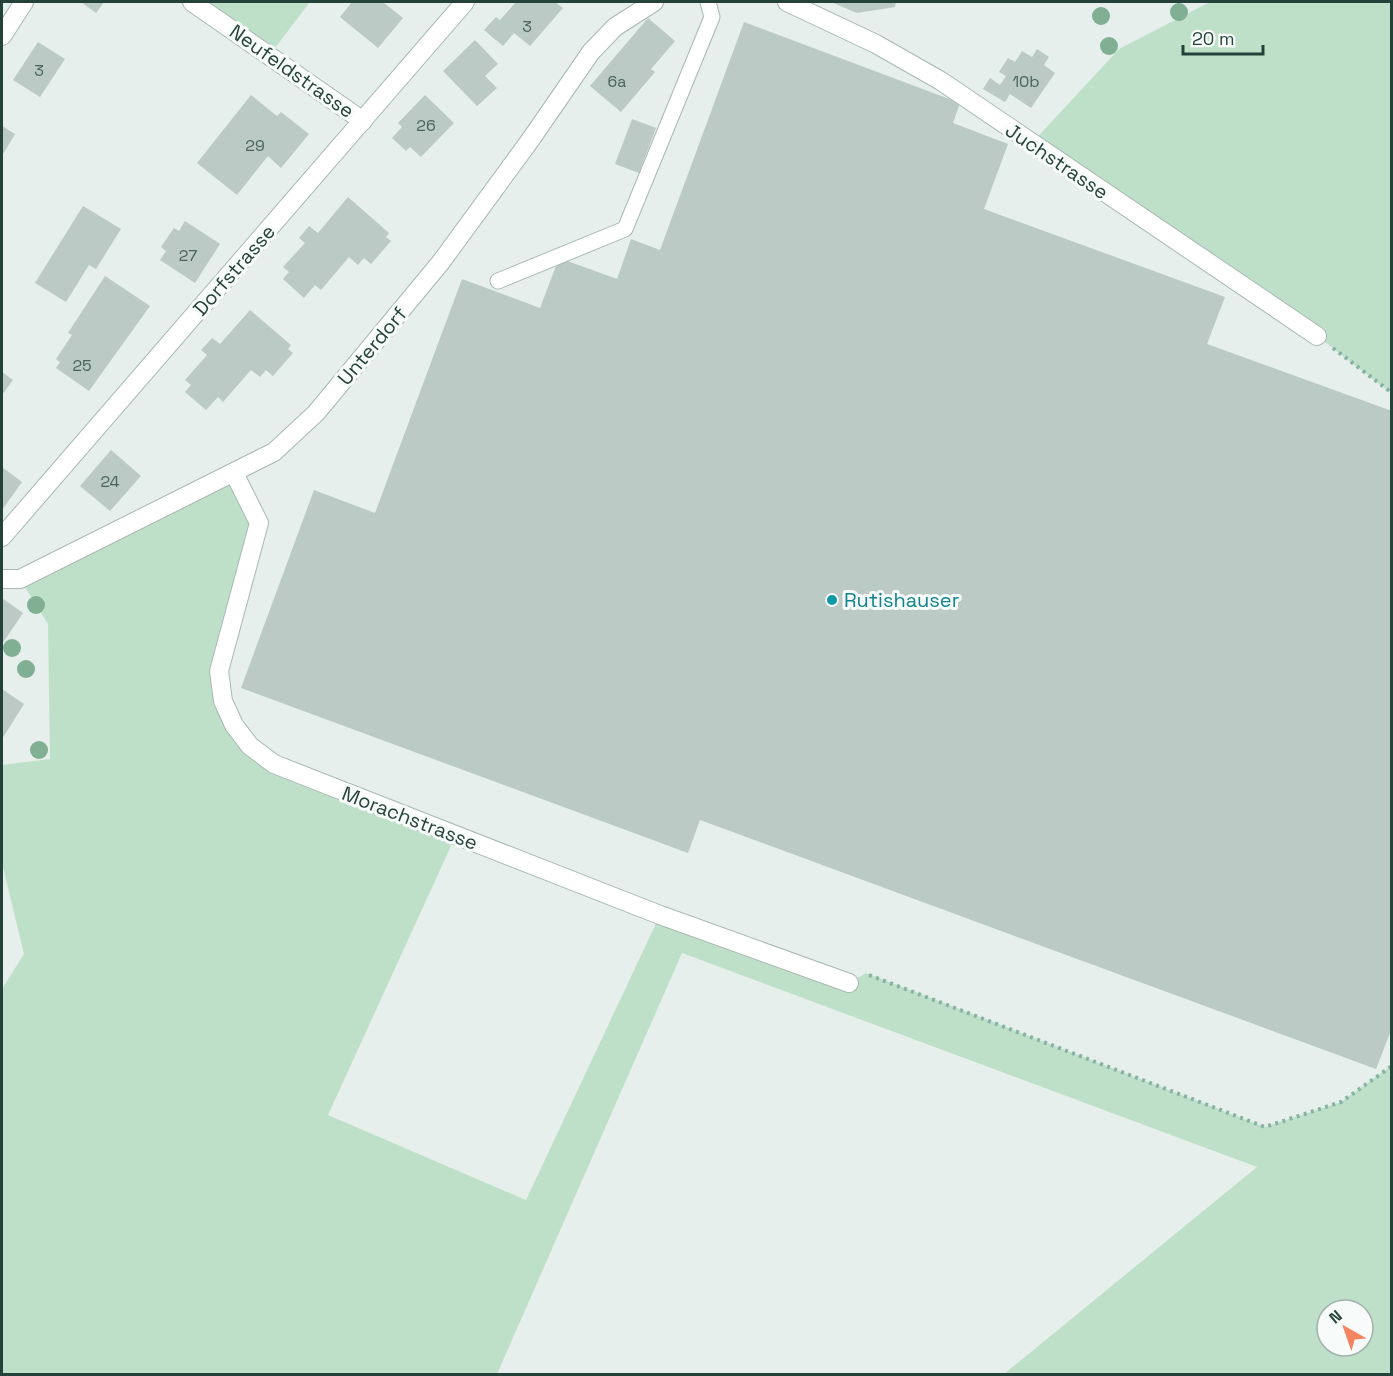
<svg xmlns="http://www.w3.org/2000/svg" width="1393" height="1376" font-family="'Space Grotesk',sans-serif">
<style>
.green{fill:#bfe0c8;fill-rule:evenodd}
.building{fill:#bbcac4}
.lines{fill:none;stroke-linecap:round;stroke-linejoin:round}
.service-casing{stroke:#a8b8b2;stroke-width:17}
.minor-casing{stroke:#a8b8b2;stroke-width:20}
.path{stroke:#86b3a5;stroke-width:4;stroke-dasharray:3 4.5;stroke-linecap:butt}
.service{stroke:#fff;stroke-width:15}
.minor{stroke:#fff;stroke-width:18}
.tree{fill:#80af93}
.culture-dot{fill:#0f9aa8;stroke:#f7fbf9;stroke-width:2}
.labels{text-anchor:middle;stroke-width:6;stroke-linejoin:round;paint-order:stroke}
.number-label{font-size:16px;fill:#4a645c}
.street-label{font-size:20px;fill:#24423a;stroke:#f7fbf9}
.culture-label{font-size:20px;fill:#0d838f;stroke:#f7fbf9;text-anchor:start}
</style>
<rect width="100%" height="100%" fill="#e6efeb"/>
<g class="green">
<path d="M209 2H310L275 48Z"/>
<path d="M1210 2H1391V393L1317 336 1031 144 1119 49Z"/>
<path d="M234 473 259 523 219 671 250 746 456 835 328 1115 526 1200 660 915 849 983 866 973 1265 1127 1341 1102 1391 1066V1374H1004L1257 1167 682 953 497 1374H2V989L24 954 2 863V765L50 759 48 624 20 579ZM1327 1310H1363V1346H1327Z"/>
</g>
<g class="building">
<path d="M81 2H104L96 13Z"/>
<path d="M352 2H383L403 18 378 48 340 17Z"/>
<path d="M516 2H555L563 8 530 46 514 33 503 46 484 30 496 17 500 20Z"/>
<path d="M831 2H896L895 7 857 13Z"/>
<path d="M648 18 675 41 651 69 655 72 621 112 590 86Z"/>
<path d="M744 22 960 103 953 123 1008 144 984 209 1225 297 1207 344 1392 411V1028L1376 1069 700 820 688 853 241 688 314 490 375 513 462 279 540 308 559 258 617 279 631 239 660 250Z"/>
<path d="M475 40 498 64 485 76 497 88 477 106 443 71Z"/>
<path d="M38 42 65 59 40 97 13 80Z"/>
<path d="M1037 49 1049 57 1044 65 1055 73 1031 108 1010 94 1005 102 983 89 990 78 1000 85 1006 76 999 72 1008 58 1015 62 1022 51 1032 57Z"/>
<path d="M251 95 277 116 281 112 309 134 281 168 268 156 237 195 197 163Z"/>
<path d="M425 95 454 123 421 157 410 147 406 151 392 138 402 127 398 123Z"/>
<path d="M632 119 656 128 639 173 615 164Z"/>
<path d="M2 126 15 134 2 156Z"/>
<path d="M348 197 389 233 386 237 391 241 371 264 364 258 358 265 349 257 321 290 315 285 304 298 283 279 289 272 283 267 305 243 299 238 309 226 318 233Z"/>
<path d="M83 206 121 229 96 269 89 265 66 302 35 283Z"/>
<path d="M185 221 220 244 195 283 160 260 166 251 161 247 174 228 179 231Z"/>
<path d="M105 276 150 306 89 391 56 368 60 362 56 359 72 335 68 333Z"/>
<path d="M250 310 291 345 288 349 293 353 273 376 266 370 260 377 251 370 223 402 218 397 206 410 185 392 191 385 185 380 207 355 201 350 212 338 220 344Z"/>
<path d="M2 372 13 380 2 395Z"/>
<path d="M111 450 141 476 110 511 80 486Z"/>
<path d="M2 467 22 482 2 510Z"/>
<path d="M2 598 23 613 2 644Z"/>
<path d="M2 689 24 704 2 739Z"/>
</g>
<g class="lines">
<defs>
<path id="service" d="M498 281 625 229 712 17 708 2"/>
<g id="minor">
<path d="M192 2 363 121"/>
<path d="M787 2 876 44 941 81 1317 336"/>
<path d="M2 36 24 2"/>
<path d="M234 473 259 523 219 671 223 701 234 725 250 746 274 764 660 915 849 983"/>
<path d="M2 537 465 2"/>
<path d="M2 579H20L274 452 316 413 441 262 531 139 591 52 615 27 654 2"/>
</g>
</defs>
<use href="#service" class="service-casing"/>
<use href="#minor" class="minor-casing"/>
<g class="path">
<path d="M1333 348 1392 393"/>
<path d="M869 975 1265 1127 1341 1102 1392 1066"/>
</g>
<use href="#service" class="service"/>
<use href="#minor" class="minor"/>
</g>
<g class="tree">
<circle cx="1179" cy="12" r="9"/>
<circle cx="1101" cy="16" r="9"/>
<circle cx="1109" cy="46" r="9"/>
<circle cx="36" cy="605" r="9"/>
<circle cx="12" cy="648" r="9"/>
<circle cx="26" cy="669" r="9"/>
<circle cx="39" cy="750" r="9"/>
</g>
<circle class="culture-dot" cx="832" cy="600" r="6"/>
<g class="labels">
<g class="number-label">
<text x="527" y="32">3</text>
<text x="39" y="76">3</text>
<text x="617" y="87">6a</text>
<text x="1026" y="87">10b</text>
<text x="426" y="131">26</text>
<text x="255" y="151">29</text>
<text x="188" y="261">27</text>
<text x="82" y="371">25</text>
<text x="110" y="487">24</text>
</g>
<g class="street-label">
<text transform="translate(292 71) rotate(35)" y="7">Neufeldstrasse</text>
<text transform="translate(1057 161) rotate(34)" y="7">Juchstrasse</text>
<text transform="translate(234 270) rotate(-49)" y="7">Dorfstrasse</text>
<text transform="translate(372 346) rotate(-50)" y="7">Unterdorf</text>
<text transform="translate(410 818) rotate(21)" y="7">Morachstrasse</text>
</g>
<g class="culture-label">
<text x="844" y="607">Rutishauser</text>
</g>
</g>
<rect width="1393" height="1376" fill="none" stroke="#24423a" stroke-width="6"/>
<g transform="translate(1345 1328) rotate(320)"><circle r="28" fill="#f7fbf9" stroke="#a3b1ad" stroke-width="1.5"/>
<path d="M0-4.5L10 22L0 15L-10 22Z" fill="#f4845f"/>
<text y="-9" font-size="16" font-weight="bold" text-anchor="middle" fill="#24423a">N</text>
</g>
<path d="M1183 45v9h80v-9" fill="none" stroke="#24423a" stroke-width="3"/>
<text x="1192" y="45" font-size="18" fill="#24423a" stroke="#f7fbf9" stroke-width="4.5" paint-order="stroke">20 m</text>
</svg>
